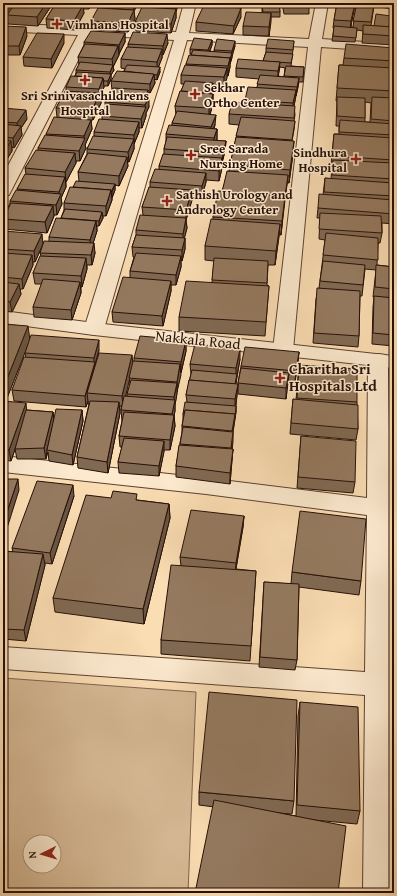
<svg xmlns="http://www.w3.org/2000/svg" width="397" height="896" font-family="'Gentium Book Plus',serif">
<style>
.green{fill:#d7ba96;stroke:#7e644e;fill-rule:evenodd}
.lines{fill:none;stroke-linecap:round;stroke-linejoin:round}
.minor-casing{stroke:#5b4231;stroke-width:2}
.tertiary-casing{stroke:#5b4231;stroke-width:2}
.minor{fill:#fce9ce;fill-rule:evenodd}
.tertiary{fill:#fce9ce;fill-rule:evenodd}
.wall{fill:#806953;stroke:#260f06;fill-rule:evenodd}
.shaded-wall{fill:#685543;stroke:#260f06}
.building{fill:#957a60;stroke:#260f06}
.poi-dot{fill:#8f2418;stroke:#fce9ce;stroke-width:1.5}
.labels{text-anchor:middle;stroke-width:3;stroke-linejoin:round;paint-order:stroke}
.far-poi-label{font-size:13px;font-weight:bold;fill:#260f06;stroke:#fce9ce;text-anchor:start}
.street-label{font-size:15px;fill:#260f06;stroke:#fce9ce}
.poi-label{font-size:15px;font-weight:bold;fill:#260f06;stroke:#fce9ce;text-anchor:start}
</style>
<rect width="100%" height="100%" fill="#fbddb3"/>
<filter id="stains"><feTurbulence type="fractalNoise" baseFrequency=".005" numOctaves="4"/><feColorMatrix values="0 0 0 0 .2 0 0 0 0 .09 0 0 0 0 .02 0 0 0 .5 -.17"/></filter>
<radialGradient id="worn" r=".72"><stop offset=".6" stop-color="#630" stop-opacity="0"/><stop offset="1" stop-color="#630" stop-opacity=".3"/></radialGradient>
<path class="green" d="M3 678 196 692 188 893H3ZM30 842H54V866H30Z"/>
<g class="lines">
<defs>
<g id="minor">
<path d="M184 3H196L189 33 309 39 316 3H328L322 39 394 44V52L321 47 293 350 290 354 283 356 276 354 273 350 308 47 187 40 104 329 101 333 94 335 87 333 84 329 174 40 91 35 11 191 9 195 3 196V175L78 35 3 31V23L176 32Z"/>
<path d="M378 354 385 355 388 360 390 501H394V519L390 518 392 674H394V698L392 697 394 893H363L365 695 3 669V647L365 672 367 515 206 494 3 472V456L206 478 367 498 368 360 371 355Z"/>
</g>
<path id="tertiary" d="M3 311 94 323 394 356V368L94 335 3 323Z"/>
</defs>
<use href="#minor" class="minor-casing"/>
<use href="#tertiary" class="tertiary-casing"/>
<use href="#minor" class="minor"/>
<use href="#tertiary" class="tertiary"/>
</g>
<g class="wall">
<path d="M3 3H13V7L53 3 38 26 8 24 7 18 5 26H3Z"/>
<path d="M56 3H93L89 9H83L84 13 75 30 47 28 46 19Z"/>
<path d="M110 3H142L141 4H137V6L134 11 135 19 128 32 92 30 91 21 107 8Z"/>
<path d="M145 3H165V4H167V3H183L182 7H177L176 12V18L171 33 136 31 135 22Z"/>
<path d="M262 3H279L280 12V17H271L269 36 243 35V26L262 13Z"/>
<path d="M282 3H309V14H284Z"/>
<path d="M337 3H375L374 6 371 26 392 27 394 20V45L362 43 363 31 357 30 355 42 332 41 334 28H333L334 20ZM354 4 356 5 353 27H351Z"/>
<path d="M380 3H394V9L379 7Z"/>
<path d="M241 17 233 34 196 31V22Z"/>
<path d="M3 26 27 36 20 55H3Z"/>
<path d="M125 33V42L119 54V55L113 67 114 70 111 75V79L108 86H104V87L101 95V103L93 120H91L92 129 85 145 86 148 80 161H76V163L66 182V187L61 198 62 204 57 215H54V216L47 233 4 229 3 219 10 203V201L18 191 17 189 26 174 25 168 38 150V148L57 117 56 108 66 91V87L75 76 76 73V70L79 65 78 57 84 45V42Z"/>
<path d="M212 40V45L210 51 214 52V50L235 46 232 55V58L230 64V67L228 76H227L224 87 213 86 211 93 213 94V103L210 115 215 125 214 129H217V141H226L225 151 222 163V168L219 181 206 180V182L202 196 192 195V200L186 220 187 228 184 238H185V249L182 261 181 260V267L176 285H171V291L163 326 113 322 112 312 130 277V271L134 257H133L132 247 136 235V230L143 215 142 207 150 187V182L159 169V166L164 154V149L166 142V134L172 125V123L176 115 175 106 184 84H181V75L186 66V64L192 54H190V49Z"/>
<path d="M294 41 291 66 304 67 303 82H299L298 87 296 96 294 106 295 115 294 121H295L294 130 292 141 293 154 289 183H287L281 235H279L275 265H268L267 285 269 286 265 336 179 331V317L212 282 214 261 205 260V246L213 219V217L229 171 230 165 239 125 229 124V114L245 103V100L257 87 259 79 236 77V68L263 61 266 52V48ZM280 67 285 68 284 77 278 76Z"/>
<path d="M64 43 52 68 24 66 23 57Z"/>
<path d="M168 43 163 55H162V58L158 67 160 72 157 80 154 79 155 83 150 93H148L147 97 149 107 146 113V116L142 128H139V132L134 144V149L129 162H127L128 166 119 186 115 185V190L112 198V200L106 216H103V218L99 226H97V231L93 243 95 253 92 265H87V269L82 287H81V293L72 320 34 317 33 307 42 284H35L33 273 41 256 40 253 49 241V237L61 219V218L64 210V203L73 187 79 181 78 172 87 154V149L94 136V132L102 119V116L105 108V102L110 94 112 90 111 81 124 71 125 69 121 68V59L128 47V44Z"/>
<path d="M394 48V170H393V182L394 195V224L382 223V233L380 243H378L377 265 394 267V346L372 344 373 307 374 297H373L376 270 365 269 362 296H360L359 336 358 347 313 343 316 299 319 288 322 265 325 240 319 239 320 218H317L318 208 323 195 325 178 331 179 332 165H331L334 134H339V126H336L337 101H336L339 65H343L344 58ZM365 102 371 103 370 122H365Z"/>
<path d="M3 108 27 119 21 128 22 135 14 148 12 147V151L4 164 3 163Z"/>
<path d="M3 231 43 244 35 262H33V265L23 289H20L21 294 12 312 3 311Z"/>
<path d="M3 324 30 339 99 350 97 361 133 364 134 361V358L186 340V351L181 373 180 372 175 405V411L174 415 175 426 170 450H164L159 476 119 473 118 462 122 447H120L119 436 122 421 121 410 122 406H120V413L108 473 78 468 77 457 89 404H88V401L86 407 14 401 12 390 26 358 25 353 27 346 7 398H3ZM129 379 130 384 127 394V396H125Z"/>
<path d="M299 352 295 382 288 381 286 399 238 394V383L241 366Z"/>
<path d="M240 359 236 384 237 395 236 406V412L233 432 232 449H233L232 460 230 484 176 477V466L182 432V426L183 420V414L187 402 186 395 191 374 190 364Z"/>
<path d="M394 363V462H392V374Z"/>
<path d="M299 365 357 402 358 429 356 440 290 434 293 399 296 400Z"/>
<path d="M3 401 27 410 53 412 54 418 82 410 83 421 73 465 49 461 48 452 46 459H17L15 449 11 461 3 460Z"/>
<path d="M301 436 355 482 353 493 297 488Z"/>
<path d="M74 496 52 564 45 563V565L26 641 3 639V551L13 552 12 548Z"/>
<path d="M111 498 137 500 169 504 170 518 144 624 55 612 53 598Z"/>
<path d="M244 516 243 527 236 569 256 571 250 661 161 654V640L181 566 180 557Z"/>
<path d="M292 572 361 581 359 595 299 587 297 660 295 670 259 667 264 582 291 584Z"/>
<path d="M300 702 360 811 357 824 314 820 199 805V792L294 801 292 814 277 813 296 816 298 716Z"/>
</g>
<g class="shaded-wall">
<path d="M12 3H13V12L7 15V18L5 26 4 17 7 7Z"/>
<path d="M46 3H53L38 26 37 17Z"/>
<path d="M89 3H93L89 9Z"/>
<path d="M136 3H137V6L134 11 135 19 128 32V23Z"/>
<path d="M355 3 354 11 350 30 351 21Z"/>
<path d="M177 4V9L176 12V18L171 33V24L174 11Z"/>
<path d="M83 5 84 13 75 30 74 21Z"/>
<path d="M241 8V17L233 34 234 26Z"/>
<path d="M271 13V22L269 36V27Z"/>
<path d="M26 27 27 36 20 55 19 46Z"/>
<path d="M125 33V42L119 54V45Z"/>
<path d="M64 34V43L52 68 51 59Z"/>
<path d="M167 34 168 43 163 55V46Z"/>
<path d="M212 40V45L208 55V50Z"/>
<path d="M235 41V46L230 64V59Z"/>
<path d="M118 46 119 55 113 67 114 70 111 75V79L108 86V81L110 76V72L113 66 112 59Z"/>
<path d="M162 49V58L157 71V62Z"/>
<path d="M230 58V67L228 76V66Z"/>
<path d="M280 62 278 80V71Z"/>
<path d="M160 67V72L157 80V75Z"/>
<path d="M227 68V78L224 87V77Z"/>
<path d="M154 74 155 83 150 93V84Z"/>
<path d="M103 78 104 87 101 95V103L93 120 92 110 99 96V89Z"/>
<path d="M299 78 298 87 296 96 297 87Z"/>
<path d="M213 83V88L209 99V94Z"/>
<path d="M148 90V95L145 103V98Z"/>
<path d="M296 90 295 100 293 113V103Z"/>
<path d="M213 94V103L209 118V108Z"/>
<path d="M149 97V107L146 113V116L142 128 141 119 145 108V105Z"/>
<path d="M26 110 27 119 21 128 22 135 14 148 13 138 18 130 17 123Z"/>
<path d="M216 115 215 125 210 136 211 127Z"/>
<path d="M91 120 92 129 85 145 86 148 80 161 79 151 84 139V136Z"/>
<path d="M139 122V132L134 144V135Z"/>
<path d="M217 129V139L214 148V138Z"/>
<path d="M134 139V149L129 162 128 152Z"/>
<path d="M11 141 12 151 4 164 3 153Z"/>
<path d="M226 141 225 151 222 163 223 153Z"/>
<path d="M294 141 293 154 289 183 290 170Z"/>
<path d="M75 153 76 163 66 182 65 172Z"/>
<path d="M127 157 128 166 119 186V176Z"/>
<path d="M222 158V168L219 181V171Z"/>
<path d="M206 173V182L202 196V186Z"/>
<path d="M288 175 287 185 284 204 281 235 284 197Z"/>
<path d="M65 177 66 187 61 198 62 204 57 215 56 205 59 198V192Z"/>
<path d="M115 184V190L112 198V192Z"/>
<path d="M111 190 112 200 106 216V206Z"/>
<path d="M192 190V200L186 220 187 228 183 244V234L186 219V210Z"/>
<path d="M53 206 54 216 47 233 45 222Z"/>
<path d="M102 212 103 218 99 226V221Z"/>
<path d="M96 221 97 231 91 250 90 240Z"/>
<path d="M280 224 279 237 275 265 276 251Z"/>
<path d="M42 234 43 244 35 262 34 251Z"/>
<path d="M185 238V249L182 261V250Z"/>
<path d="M94 243 95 253 92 265 91 255Z"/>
<path d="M32 255 33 265 23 289 22 279Z"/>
<path d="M181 256V267L176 285V275Z"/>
<path d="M86 258 87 269 82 287 81 276Z"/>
<path d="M171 281V291L163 326 162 316Z"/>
<path d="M80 282 81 293 72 320 71 310Z"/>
<path d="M19 284 21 294 12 312 10 302Z"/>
<path d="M28 326 30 340 7 398 5 384Z"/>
<path d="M99 340V350L87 393 88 401 86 407 85 396 94 364V358Z"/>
<path d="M186 340V351L181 373V362Z"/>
<path d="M240 349V359L234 392V386L236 377V368Z"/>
<path d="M299 352 298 363 295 382 296 371Z"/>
<path d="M132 355 133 365 123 407 122 396Z"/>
<path d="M180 364 181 375 177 392V382Z"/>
<path d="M289 373 288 383 286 399V388Z"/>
<path d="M177 383V394L175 405V411L172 425V414L174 403V397Z"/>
<path d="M238 384 237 395 235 410V399Z"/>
<path d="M119 402 120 413 108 473 107 462Z"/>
<path d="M26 403 27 414 11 461 9 450Z"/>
<path d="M236 406V412L233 432V442L231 459 232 431Z"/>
<path d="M82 410 83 421 73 465 72 455Z"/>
<path d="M53 412 54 423 47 450 46 459 44 448Z"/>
<path d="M174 415 175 426 170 450V440Z"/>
<path d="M164 441V452L159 476V466Z"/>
<path d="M233 449 232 460 230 484V473Z"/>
<path d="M18 479 19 490 3 541V524Z"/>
<path d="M73 485 74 496 52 564 50 553Z"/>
<path d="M169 504 170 518 144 624 143 609Z"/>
<path d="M244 516 243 527 235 574 236 563Z"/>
<path d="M43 554 45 565 26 641 24 630Z"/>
</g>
<g class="building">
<path d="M3 3H12L7 7 4 17H3Z"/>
<path d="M16 3H46L37 17 7 15Z"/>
<path d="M56 3 83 5 74 21 46 19Z"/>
<path d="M110 3H136L133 10 107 8Z"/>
<path d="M145 3H155L177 4 175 9 143 7Z"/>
<path d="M262 3H279L280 12H263Z"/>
<path d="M284 3H309V5L284 6Z"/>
<path d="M337 3H355L351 21 334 20Z"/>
<path d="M357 3 374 4 371 22 353 21Z"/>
<path d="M204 5 241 8 234 26 196 22Z"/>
<path d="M142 7 176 9 171 24 135 22Z"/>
<path d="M98 8 134 10 128 23 91 21Z"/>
<path d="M246 12 271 13 269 27 243 26Z"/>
<path d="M376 14 391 16 389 27 374 26Z"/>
<path d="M394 20V27H392Z"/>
<path d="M363 25 394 27V36L363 34Z"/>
<path d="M3 26 26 27 19 46H3Z"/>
<path d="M334 26 357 28 356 38 333 36Z"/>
<path d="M91 31 125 33 119 45 84 42Z"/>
<path d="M133 32 167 34 163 46 128 44Z"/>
<path d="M37 33 64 34 51 59 23 57Z"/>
<path d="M194 38 212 40 208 50 190 49Z"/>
<path d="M217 39 235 41 232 51 214 50Z"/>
<path d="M268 39 294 41 293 50 266 48Z"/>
<path d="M85 44 118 46 112 59 78 57Z"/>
<path d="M346 44 394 48V61L344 58Z"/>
<path d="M127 47 162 49 157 62 121 59Z"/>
<path d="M193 50 232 53 230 59V58L191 55Z"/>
<path d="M266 52 293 54 291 63 263 61Z"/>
<path d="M189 55 230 58 228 66 186 64Z"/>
<path d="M238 59 280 62 278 71 236 68Z"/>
<path d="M80 62 113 65 110 72 76 70Z"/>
<path d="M127 65 160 67 157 75 124 71Z"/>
<path d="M185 65 227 68 224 77 181 75Z"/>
<path d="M339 65 394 68V91L337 88Z"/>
<path d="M286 66 304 67 303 77 284 76Z"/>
<path d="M117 71 154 74 150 84 111 81Z"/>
<path d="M77 72 111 74 108 81H104L103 78 75 76Z"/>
<path d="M260 75 299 78 297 87 257 84Z"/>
<path d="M71 76 103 78 99 89 66 87Z"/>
<path d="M185 81 213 83 209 93 181 91Z"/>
<path d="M248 87 296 90 293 103 245 100Z"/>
<path d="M113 88 148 90 145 97 110 94Z"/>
<path d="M65 91 100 93 92 110 56 108Z"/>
<path d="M180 91 213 94 209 108 175 106Z"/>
<path d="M108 94 149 97 145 105 105 102Z"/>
<path d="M337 97 365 98V118L337 116Z"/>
<path d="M372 97 394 98V121L371 119Z"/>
<path d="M232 102 295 106 294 118 229 114Z"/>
<path d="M107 104 146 107 141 119 102 116Z"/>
<path d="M3 108 26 110 17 123 3 122Z"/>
<path d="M177 111 216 115 211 127 172 123Z"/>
<path d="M54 117 91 120 84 136 46 134Z"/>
<path d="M241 117 295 121 292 140 236 136Z"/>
<path d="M99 119 139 122 134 135 94 132Z"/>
<path d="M340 120 394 124V135L339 132Z"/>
<path d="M3 124 21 126 13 138 3 137Z"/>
<path d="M169 125 217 129 214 138 166 134Z"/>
<path d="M334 134 394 138V160L332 156Z"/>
<path d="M45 135 85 138 79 151 38 148Z"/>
<path d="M93 136 134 139 128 152 87 149Z"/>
<path d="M167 137 226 141 223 153 164 149Z"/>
<path d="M236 137 294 141 290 170 230 165Z"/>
<path d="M3 140 11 141 3 153Z"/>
<path d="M36 150 75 153 65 172 25 168Z"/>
<path d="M88 153 127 157 119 176 78 172Z"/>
<path d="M163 154 222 158 219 171 159 166Z"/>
<path d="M333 160 393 163V179L332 175Z"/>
<path d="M155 169 206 173 202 186 150 182Z"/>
<path d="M227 171 288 175 285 196 222 192Z"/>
<path d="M25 174 65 177 59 192 17 189Z"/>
<path d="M325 178 393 183 394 196 324 192Z"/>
<path d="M76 181 115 184 111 192V190L73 187Z"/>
<path d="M70 187 111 190 106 206 64 203Z"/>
<path d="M149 187 192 190 186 210 142 207Z"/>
<path d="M16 190 61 194 56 205 10 201Z"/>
<path d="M218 191 285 196 282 221 213 217Z"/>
<path d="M319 194 394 200V214L318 208Z"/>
<path d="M11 203 53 206 45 222 3 219Z"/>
<path d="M65 209 102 212 99 221 61 218Z"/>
<path d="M320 213 381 216 382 233 319 229Z"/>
<path d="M140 215 186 218 183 234 136 230Z"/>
<path d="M56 218 96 221 90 240 49 237Z"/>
<path d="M211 219 280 224 276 251 205 246Z"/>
<path d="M3 231 42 234 34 251 3 249Z"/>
<path d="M326 233 378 238V260L323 255Z"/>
<path d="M136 235 185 238 182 250 132 247Z"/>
<path d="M44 241 94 243 91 255 40 253Z"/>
<path d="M3 253 32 255 22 279 3 277Z"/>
<path d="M136 253 181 256 176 275 130 271Z"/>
<path d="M40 256 86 258 81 276 33 273Z"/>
<path d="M214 258 268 261 267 283 212 280Z"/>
<path d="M323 261 365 265 363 285 320 281Z"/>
<path d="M376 265 394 267V289L375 287Z"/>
<path d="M123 277 171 281 162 316 112 312Z"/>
<path d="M43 279 80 282 71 310 33 307Z"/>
<path d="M186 281 269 286 266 322 179 317Z"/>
<path d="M3 282 19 284 10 302 3 301Z"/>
<path d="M317 288 360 291 359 336 314 333Z"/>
<path d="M374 296 394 298V335L373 333Z"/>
<path d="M3 324 28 326 5 384 3 383Z"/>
<path d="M31 335 99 340 94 358 25 353Z"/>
<path d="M140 336 186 340 181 362 134 358Z"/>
<path d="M195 344 240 349 236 368 190 364Z"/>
<path d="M245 347 299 352 296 371 241 366Z"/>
<path d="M99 353 132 355 122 396 87 393Z"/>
<path d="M24 357 95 362 85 396 12 390Z"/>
<path d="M133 361 180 364 177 382 129 378Z"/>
<path d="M299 365 357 369V402L297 398Z"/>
<path d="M241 368 289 373 286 388 238 383Z"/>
<path d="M192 370 237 374 235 384 189 380V382Z"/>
<path d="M131 380 177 383 174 397 127 394Z"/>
<path d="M189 380 238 384 235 399 186 395Z"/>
<path d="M124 396 175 400 172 414 121 410Z"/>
<path d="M293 399 358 405V429L291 423Z"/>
<path d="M3 401 26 403 9 450H3Z"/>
<path d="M90 401 119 402 107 462 77 457Z"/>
<path d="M185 402 236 406 235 418V414L185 410V414H183Z"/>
<path d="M56 409 82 410 72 455 47 450Z"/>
<path d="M26 410 53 412 44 448 15 449Z"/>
<path d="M185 410 235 414 232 431 182 426Z"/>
<path d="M124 412 174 415 170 440 119 436Z"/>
<path d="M183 427 233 432 231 448 180 444Z"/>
<path d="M301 436 356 441 355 482 298 477Z"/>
<path d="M124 438 164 441 159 466 118 462Z"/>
<path d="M179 445 233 449 230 473 176 466Z"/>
<path d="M3 479H18L3 524Z"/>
<path d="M37 481 73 485 50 553 12 548Z"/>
<path d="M113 491 137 494 136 500 169 504 143 609 53 598 86 495 111 498Z"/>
<path d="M191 510 244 516 236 563 180 557Z"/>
<path d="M300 511 366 519 361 581 292 572Z"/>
<path d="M3 551 43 554 24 630 3 629Z"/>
<path d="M171 565 256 571 251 646 161 640Z"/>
<path d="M264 582 299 584 297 660 260 657Z"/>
<path d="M209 692 297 700 294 801 199 792Z"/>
<path d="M300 702 358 707 360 811 297 805Z"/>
<path d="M214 800 346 826 338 893H195Z"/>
</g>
<g class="poi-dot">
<path d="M55 18h4v4h4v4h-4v4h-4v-4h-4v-4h4z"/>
<path d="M83 74h4v4h4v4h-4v4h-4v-4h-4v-4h4z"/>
<path d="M193 88h4v4h4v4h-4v4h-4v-4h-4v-4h4z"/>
<path d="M189 149h4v4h4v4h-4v4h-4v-4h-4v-4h4z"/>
<path d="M354 153h4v4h4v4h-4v4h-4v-4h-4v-4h4z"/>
<path d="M165 195h4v4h4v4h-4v4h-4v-4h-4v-4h4z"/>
<path d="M278 372h4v4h4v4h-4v4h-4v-4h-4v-4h4z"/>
</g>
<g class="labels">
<g class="far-poi-label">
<text x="66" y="29">Vimhans Hospital</text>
<text x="204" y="92">Sekhar<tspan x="204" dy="15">Ortho Center</tspan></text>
<text x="85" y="100" text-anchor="middle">Sri Srinivasachildrens<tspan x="85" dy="15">Hospital</tspan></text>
<text x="200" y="153">Sree Sarada<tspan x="200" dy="15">Nursing Home</tspan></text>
<text x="347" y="157" text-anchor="end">Sindhura<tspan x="347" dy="15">Hospital</tspan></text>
<text x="176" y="199">Sathish Urology and<tspan x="176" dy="15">Andrology Center</tspan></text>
</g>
<g class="street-label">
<text transform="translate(198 340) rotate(6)" y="5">Nakkala Road</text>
</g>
<g class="poi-label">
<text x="289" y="374">Charitha Sri<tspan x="289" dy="17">Hospitals Ltd</tspan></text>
</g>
</g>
<rect width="397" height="896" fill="none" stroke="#fbddb3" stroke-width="16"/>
<rect x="4" y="4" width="389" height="888" fill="none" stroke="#260f06" stroke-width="2"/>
<rect x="8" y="8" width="381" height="880" fill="none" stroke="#260f06"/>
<g transform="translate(42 854) rotate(265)"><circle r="19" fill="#fce9ce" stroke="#a6927e"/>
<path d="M0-3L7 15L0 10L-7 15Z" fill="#8f2418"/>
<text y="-6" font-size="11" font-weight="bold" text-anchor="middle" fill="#260f06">N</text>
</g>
<rect width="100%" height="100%" filter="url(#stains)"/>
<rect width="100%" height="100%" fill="url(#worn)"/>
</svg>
